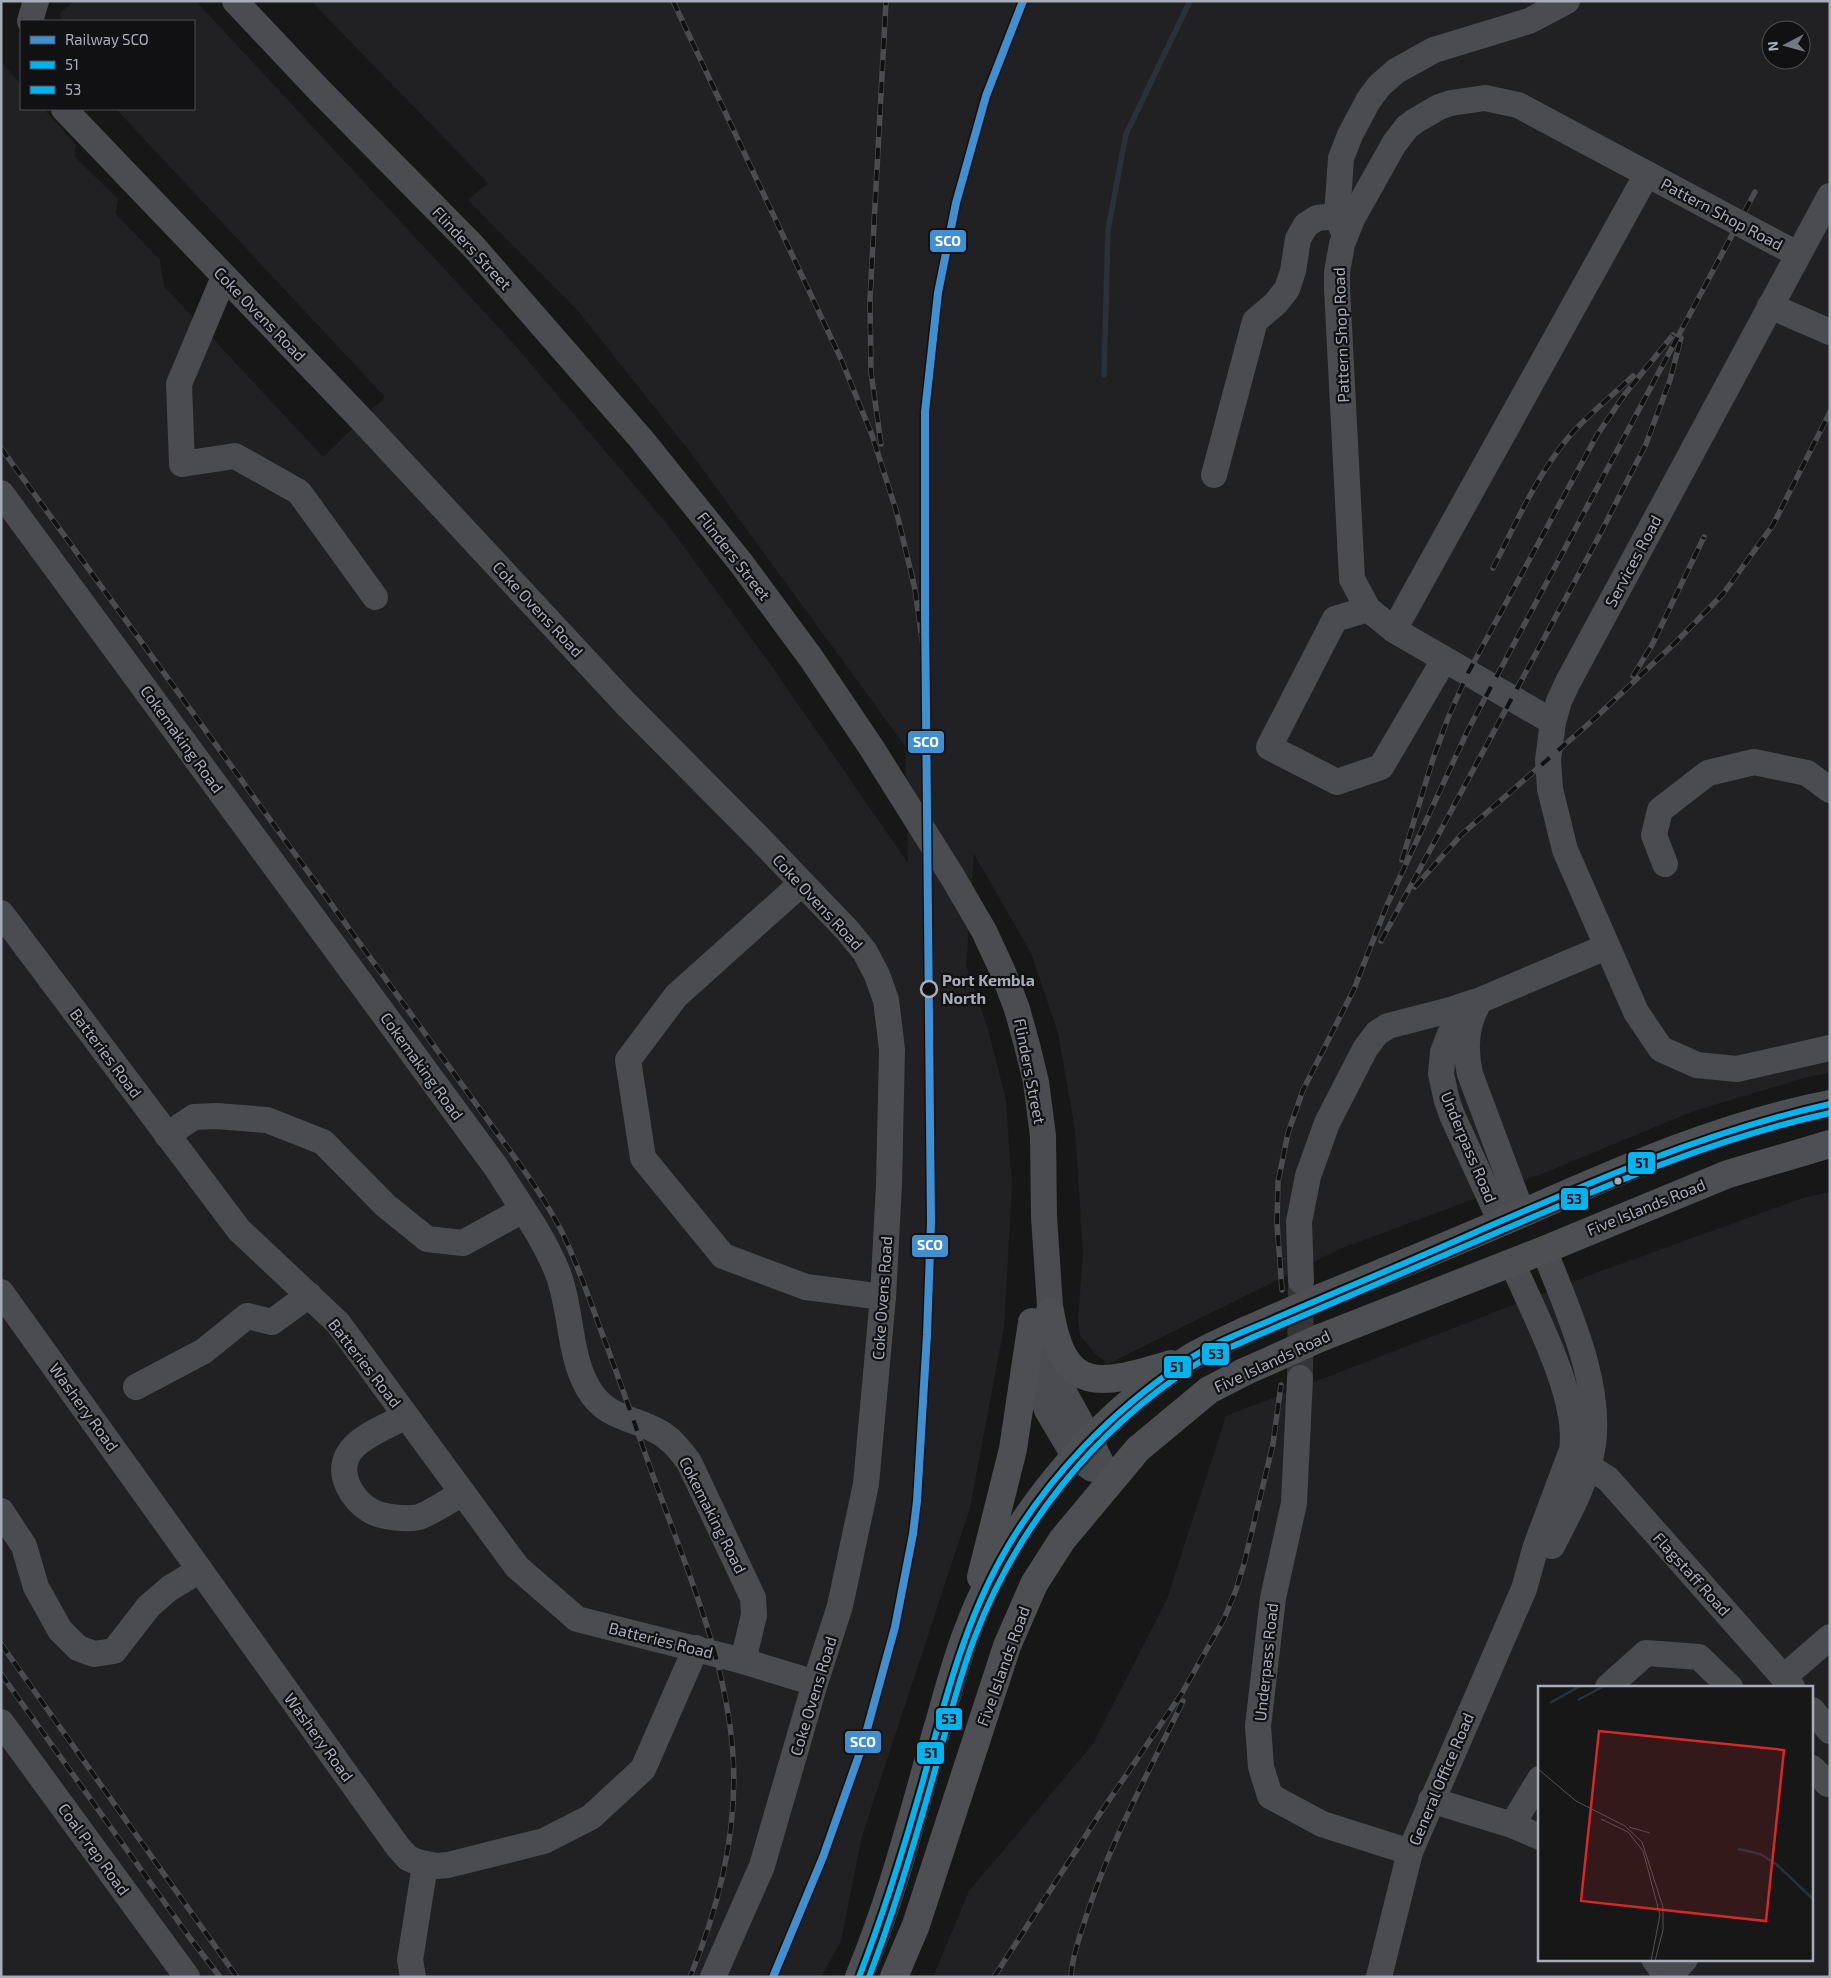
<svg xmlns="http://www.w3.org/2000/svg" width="1831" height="1978" font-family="'Exo 2',sans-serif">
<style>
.built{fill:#212123;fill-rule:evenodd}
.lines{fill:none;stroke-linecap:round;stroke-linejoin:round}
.stream{stroke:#2a3239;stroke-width:5.5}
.minor-tunnel{stroke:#343537;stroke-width:26;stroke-dasharray:26 13;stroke-linecap:butt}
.minor{stroke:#4b4c50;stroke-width:26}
.major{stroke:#4d4f52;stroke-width:28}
.rail-casing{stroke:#4b4c4f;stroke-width:5.5}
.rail{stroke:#111113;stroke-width:4;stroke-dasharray:11;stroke-linecap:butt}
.major-bridge{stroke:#4d4f52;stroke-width:28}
.bus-1-casing{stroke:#111113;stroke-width:10}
.bus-2-casing{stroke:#111113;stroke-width:10}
.bus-1{stroke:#00b5ef;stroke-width:6}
.bus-2{stroke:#00b5ef;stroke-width:6}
.rail-1-casing{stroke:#111113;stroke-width:11}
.rail-1{stroke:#4090d1;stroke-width:8}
.stop-dot{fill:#111113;stroke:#a8adb8;stroke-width:2.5}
.bus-dot{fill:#a8adb8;stroke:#111113;stroke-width:2}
.labels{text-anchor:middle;stroke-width:4.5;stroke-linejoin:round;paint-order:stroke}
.street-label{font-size:16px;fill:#a8adb8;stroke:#111113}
.stop-label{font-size:16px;font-weight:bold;fill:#a8adb8;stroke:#111113;text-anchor:start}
.inset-river{fill:none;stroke:#2a3239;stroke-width:2.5}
.inset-road{fill:none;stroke:#515357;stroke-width:1}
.view{fill:#d62828;fill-opacity:0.15;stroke:#d62828;stroke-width:2.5}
.inset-edge{fill:none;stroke:#a8adb8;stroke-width:2.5}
.line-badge{stroke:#111113;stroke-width:2}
.badge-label{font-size:14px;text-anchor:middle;font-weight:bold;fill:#fff}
.pale-badge-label{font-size:14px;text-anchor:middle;font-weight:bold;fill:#111}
</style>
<rect width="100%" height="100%" fill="#171717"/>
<g class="built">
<path d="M74 1H196L514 344 668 525 773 668 908 863 905 746 690 452 579 312 468 200 488 183 311 1H1830V1073L1811 1076 1694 1111 1544 1173 1342 1248 1108 1364 1095 1354 1080 1335 1078 1320 1083 1254 1075 1130 1058 1033 1031 953 974 854 966 965 988 1029 1006 1100 1012 1186 1004 1327 970 1508 862 1836 841 1941 821 1977H1V62L21 84V109H44L76 145 74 156 118 199 116 214 160 260 164 286 323 457 385 397 116 109H194V21H61L60 13ZM1771 30H1801V60H1771Z"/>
<path d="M1830 1192V1977H933L969 1891 1093 1744 1167 1599 1226 1416 1593 1274 1803 1198ZM1540 1687H1812V1959H1540Z"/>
</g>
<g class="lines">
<path class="stream" d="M1104 375 1108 230 1126 134 1190 1"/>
<path class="minor-tunnel" d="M1300 1378 1301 1286"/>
<g class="minor">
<path d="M235 1 319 90 473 246 642 440 741 563 811 658 871 747 952 876 984 931 1003 972 1017 1009 1027 1045 1036 1082 1043 1136 1044 1217 1053 1350 1065 1394 1087 1434 1110 1481"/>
<path d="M30 21 36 1"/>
<path d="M64 109 362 420 626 704 758 837 848 931 865 952 877 975 886 1000 892 1049 889 1185 883 1297 866 1484 840 1606 815 1683 762 1866 713 1977"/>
<path d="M1830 196 1568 682 1559 701 1553 722 1548 760 1550 789 1565 850 1636 1012 1661 1049 1697 1065 1737 1069 1830 1048"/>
<path d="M1345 236 1337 216 1341 158 1350 135 1368 101 1379 86 1396 71 1434 50 1529 21 1567 1"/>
<path d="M224 277 179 384 182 464 235 456 299 492 375 597"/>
<path d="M1770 306 1830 332"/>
<path d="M1214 475 1255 321 1276 303 1287 289 1293 271 1298 239 1306 225 1317 218 1337 216"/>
<path d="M1 493 496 1167C517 1201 542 1234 557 1271 572 1308 568 1353 588 1388 605 1418 631 1417 657 1431 671 1438 680 1450 689 1462L753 1598 754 1615 743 1661"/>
<path d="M1368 609 1335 619 1269 747 1337 782 1381 767 1444 660"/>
<path d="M1394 630 1647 174 1797 254"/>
<path d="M1553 722 1394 630 1368 609 1352 579 1337 288V272L1342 244 1352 219 1394 144 1407 127 1415 121 1439 107 1451 103 1485 98 1518 105 1647 174"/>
<path d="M1665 864 1654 835 1660 810 1708 773 1754 762 1807 773 1830 790"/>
<path d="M802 883 676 996 628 1060 643 1158 723 1256 806 1287 883 1297"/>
<path d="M1 913 239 1230 338 1323 517 1567 577 1619 743 1661 815 1683"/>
<path d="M1477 1006C1465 1027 1465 1051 1470 1074L1522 1213"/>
<path d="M167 1135 194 1117 217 1116 267 1120 323 1142 385 1205 427 1239 463 1243 523 1210"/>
<path d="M1501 1222 1452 1115 1447 1101 1441 1074 1443 1052 1450 1034 1461 1015 1476 1002 1606 947"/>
<path d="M1544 1250C1567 1308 1606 1391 1591 1455 1584 1487 1566 1518 1552 1546"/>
<path d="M1301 1281 1299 1222 1308 1176 1327 1123 1365 1049 1377 1033 1388 1026 1450 1010 1474 1002"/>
<path d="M1 1292 398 1847 408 1858 417 1862 436 1866 448 1865 544 1841 591 1817 643 1769 696 1648"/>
<path d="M1032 1347 1035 1374 1047 1410 1075 1457 1092 1469"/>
<path d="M1300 1378 1294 1503 1273 1598 1258 1726 1261 1767 1270 1796 1322 1824 1410 1852"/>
<path d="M136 1387 204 1351 247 1316 272 1322 309 1295"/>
<path d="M406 1416C390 1425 358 1437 349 1453 336 1474 352 1500 371 1511 381 1517 408 1520 419 1517 431 1513 451 1499 463 1493"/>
<path d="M1573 1460 1597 1472 1608 1479 1792 1687"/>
<path d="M1 1511 24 1546 36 1587 60 1630 78 1648 94 1654 114 1651 149 1606 170 1588 200 1570"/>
<path d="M1784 1677 1830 1637"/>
<path d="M1608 1687 1646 1653 1699 1657 1730 1687"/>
<path d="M1812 1710 1830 1731"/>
<path d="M1 1722 187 1977"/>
<path d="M1812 1768 1828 1784"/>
<path d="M1431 1800 1512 1825 1540 1837"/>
<path d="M1512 1825 1540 1779"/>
<path d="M1654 1959 1667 1977"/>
<path d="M413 1977 410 1960 425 1865"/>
<path d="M1379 1977 1410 1852 1524 1589 1536 1546 1572 1450C1580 1397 1533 1312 1512 1262"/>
<path d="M1669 1977 1685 1959"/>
</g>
<g class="major">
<path d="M1320 1298C1388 1270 1456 1242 1523 1213 1623 1169 1722 1125 1830 1104"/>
<path d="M1050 1311C1064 1398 1103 1384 1171 1364"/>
<path d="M1320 1338 1544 1250 1728 1174 1830 1144"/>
<path d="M981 1577 1013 1449 1032 1322"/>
<path d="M859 1977C892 1898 913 1815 936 1733 946 1700 954 1667 966 1635 1006 1524 1091 1421 1190 1358 1208 1347 1228 1339 1247 1330"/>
<path d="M894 1977 916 1925 1007 1646 1034 1584 1062 1540 1138 1449 1209 1390 1244 1372"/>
</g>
<defs>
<g id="rail">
<path d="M673 1 841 359 872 435 896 510 915 589 924 654 926 698"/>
<path d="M881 444 871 372 870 299 886 1"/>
<path d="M1 448 521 1166C536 1187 550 1209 562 1232 577 1263 588 1295 600 1328 618 1375 634 1422 651 1470 684 1563 726 1655 733 1755 738 1831 719 1907 690 1977"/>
<path d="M1493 568C1515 525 1536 477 1567 439 1586 416 1611 397 1633 376"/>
<path d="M1633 676 1652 645 1704 537"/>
<path d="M1402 860 1433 759 1448 718 1468 673 1597 435 1625 394 1673 335"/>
<path d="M1415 887 1461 835 1593 720 1675 643 1723 594 1773 525 1830 412"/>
<path d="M1381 941 1596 542 1646 444 1670 380 1681 338"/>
<path d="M1282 1290 1277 1223 1278 1182 1288 1133 1303 1090 1354 989 1387 905 1468 730 1755 192"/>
<path d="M1 1644 237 1977"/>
<path d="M1 1674 190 1938 220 1977"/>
<path d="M994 1977 1101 1812 1182 1693 1224 1619 1236 1590 1244 1564 1273 1444 1281 1385"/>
<path d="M1071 1977C1072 1957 1080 1936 1086 1917 1110 1842 1149 1772 1183 1701"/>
</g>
</defs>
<use href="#rail" class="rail-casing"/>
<use href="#rail" class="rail"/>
<g class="major-bridge">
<path d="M1247 1330 1320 1298"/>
<path d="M1244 1372 1320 1338"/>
</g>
<defs>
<path id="bus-1" d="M859 1977C884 1913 904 1848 923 1781 944 1704 963 1626 1003 1555 1047 1477 1112 1411 1186 1361 1211 1344 1241 1333 1269 1321 1310 1303 1351 1286 1393 1268 1536 1207 1677 1138 1830 1104"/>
<path id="bus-2" d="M869 1977C894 1912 914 1845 933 1777 946 1731 957 1684 974 1639 1016 1528 1094 1430 1195 1365 1212 1354 1232 1347 1251 1338 1331 1304 1411 1270 1491 1235 1602 1187 1712 1139 1830 1113"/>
</defs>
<use href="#bus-1" class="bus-1-casing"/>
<use href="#bus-2" class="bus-2-casing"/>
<use href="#bus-1" class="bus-1"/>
<use href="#bus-2" class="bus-2"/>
<defs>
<path id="rail-1" d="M773 1977 823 1857 863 1744 895 1627 913 1534 917 1501 927 1335 931 1222 925 607V412L938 293 956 203 986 96 1023 1"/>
</defs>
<use href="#rail-1" class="rail-1-casing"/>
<use href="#rail-1" class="rail-1"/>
</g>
<circle class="stop-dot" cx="929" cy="989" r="8"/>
<circle class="bus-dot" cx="1618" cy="1181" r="4.5"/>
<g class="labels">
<g class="street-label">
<text transform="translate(1722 214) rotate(28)" y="6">Pattern Shop Road</text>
<text transform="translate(472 248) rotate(47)" y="6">Flinders Street</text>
<text transform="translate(260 314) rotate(46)" y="6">Coke Ovens Road</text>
<text transform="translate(1341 335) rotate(-92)" y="6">Pattern Shop Road</text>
<text transform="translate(734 556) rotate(52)" y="6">Flinders Street</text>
<text transform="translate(1633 561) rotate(-62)" y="6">Services Road</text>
<text transform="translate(538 609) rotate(47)" y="6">Coke Ovens Road</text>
<text transform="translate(182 739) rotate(54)" y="6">Cokemaking Road</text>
<text transform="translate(818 902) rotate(47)" y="6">Coke Ovens Road</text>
<text transform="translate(106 1053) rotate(53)" y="6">Batteries Road</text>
<text transform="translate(422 1066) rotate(54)" y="6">Cokemaking Road</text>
<text transform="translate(1030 1071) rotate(79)" y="6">Flinders Street</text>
<text transform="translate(1469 1147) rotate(67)" y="6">Underpass Road</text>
<text transform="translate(1646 1207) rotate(-22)" y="6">Five Islands Road</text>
<text transform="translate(882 1298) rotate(-86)" y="6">Coke Ovens Road</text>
<text transform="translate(1272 1361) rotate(-25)" y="6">Five Islands Road</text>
<text transform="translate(365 1363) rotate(52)" y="6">Batteries Road</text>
<text transform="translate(84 1407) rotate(54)" y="6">Washery Road</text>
<text transform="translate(713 1515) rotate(63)" y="6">Cokemaking Road</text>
<text transform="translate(1692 1574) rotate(48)" y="6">Flagstaff Road</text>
<text transform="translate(661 1640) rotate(14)" y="6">Batteries Road</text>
<text transform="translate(1266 1662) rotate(-84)" y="6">Underpass Road</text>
<text transform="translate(1003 1666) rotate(-70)" y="6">Five Islands Road</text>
<text transform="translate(813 1696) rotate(-73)" y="6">Coke Ovens Road</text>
<text transform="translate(319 1737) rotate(54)" y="6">Washery Road</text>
<text transform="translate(1441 1779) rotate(-67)" y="6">General Office Road</text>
<text transform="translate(94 1849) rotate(54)" y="6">Coal Prep Road</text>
</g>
<g class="stop-label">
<text x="942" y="986">Port Kembla<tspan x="942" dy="18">North</tspan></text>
</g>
</g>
<g transform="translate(1538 1686)">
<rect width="275" height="275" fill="#171717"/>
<path class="inset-river" d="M40 14 66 0M12 17 42 0M200 163 222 168 238 178 275 213"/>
<path class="inset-road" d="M0 83 38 115 87 140 104 156 125 221V244L117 275M63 133 90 146 105 165 122 229 113 275M91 141 112 147"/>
<path class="view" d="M61 45 246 64 228 235 43 215Z"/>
<rect width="275" height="275" class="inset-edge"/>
</g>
<g class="line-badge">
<rect x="929" y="229" width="38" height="24" rx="5" fill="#4090d1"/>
<rect x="907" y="730" width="38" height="24" rx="5" fill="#4090d1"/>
<rect x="1627" y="1151" width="29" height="24" rx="5" fill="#00b5ef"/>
<rect x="1560" y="1187" width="29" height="24" rx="5" fill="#00b5ef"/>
<rect x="911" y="1234" width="38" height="24" rx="5" fill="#4090d1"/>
<rect x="1201" y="1342" width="29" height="24" rx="5" fill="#00b5ef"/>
<rect x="1163" y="1355" width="29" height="24" rx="5" fill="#00b5ef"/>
<rect x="935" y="1707" width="28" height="24" rx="5" fill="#00b5ef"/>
<rect x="844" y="1730" width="38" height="24" rx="5" fill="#4090d1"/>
<rect x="916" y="1741" width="29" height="24" rx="5" fill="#00b5ef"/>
</g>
<g class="badge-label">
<text x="948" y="246">SCO</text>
<text x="926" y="747">SCO</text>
<text x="930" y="1250">SCO</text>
<text x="863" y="1747">SCO</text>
</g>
<g class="pale-badge-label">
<text x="1642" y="1168">51</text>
<text x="1574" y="1204">53</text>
<text x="1216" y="1359">53</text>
<text x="1177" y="1372">51</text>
<text x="949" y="1724">53</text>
<text x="931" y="1758">51</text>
</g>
<rect width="1831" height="1978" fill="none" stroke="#a8adb8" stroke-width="5"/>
<rect x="20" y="20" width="175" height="90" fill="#111113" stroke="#4d4f55"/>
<rect x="30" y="36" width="25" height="8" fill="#4090d1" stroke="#4d4f55"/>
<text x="65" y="45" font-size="15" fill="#a8adb8">Railway SCO</text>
<rect x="30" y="61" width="25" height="8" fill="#00b5ef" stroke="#4d4f55"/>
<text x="65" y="70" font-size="15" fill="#a8adb8">51</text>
<rect x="30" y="86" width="25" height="8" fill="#00b5ef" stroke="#4d4f55"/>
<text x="65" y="95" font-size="15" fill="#a8adb8">53</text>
<g transform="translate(1786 45) rotate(264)"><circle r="24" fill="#111113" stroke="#4d4f55"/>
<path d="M0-4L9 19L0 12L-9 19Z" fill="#757880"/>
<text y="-8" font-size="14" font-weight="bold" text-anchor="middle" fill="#a8adb8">N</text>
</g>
</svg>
